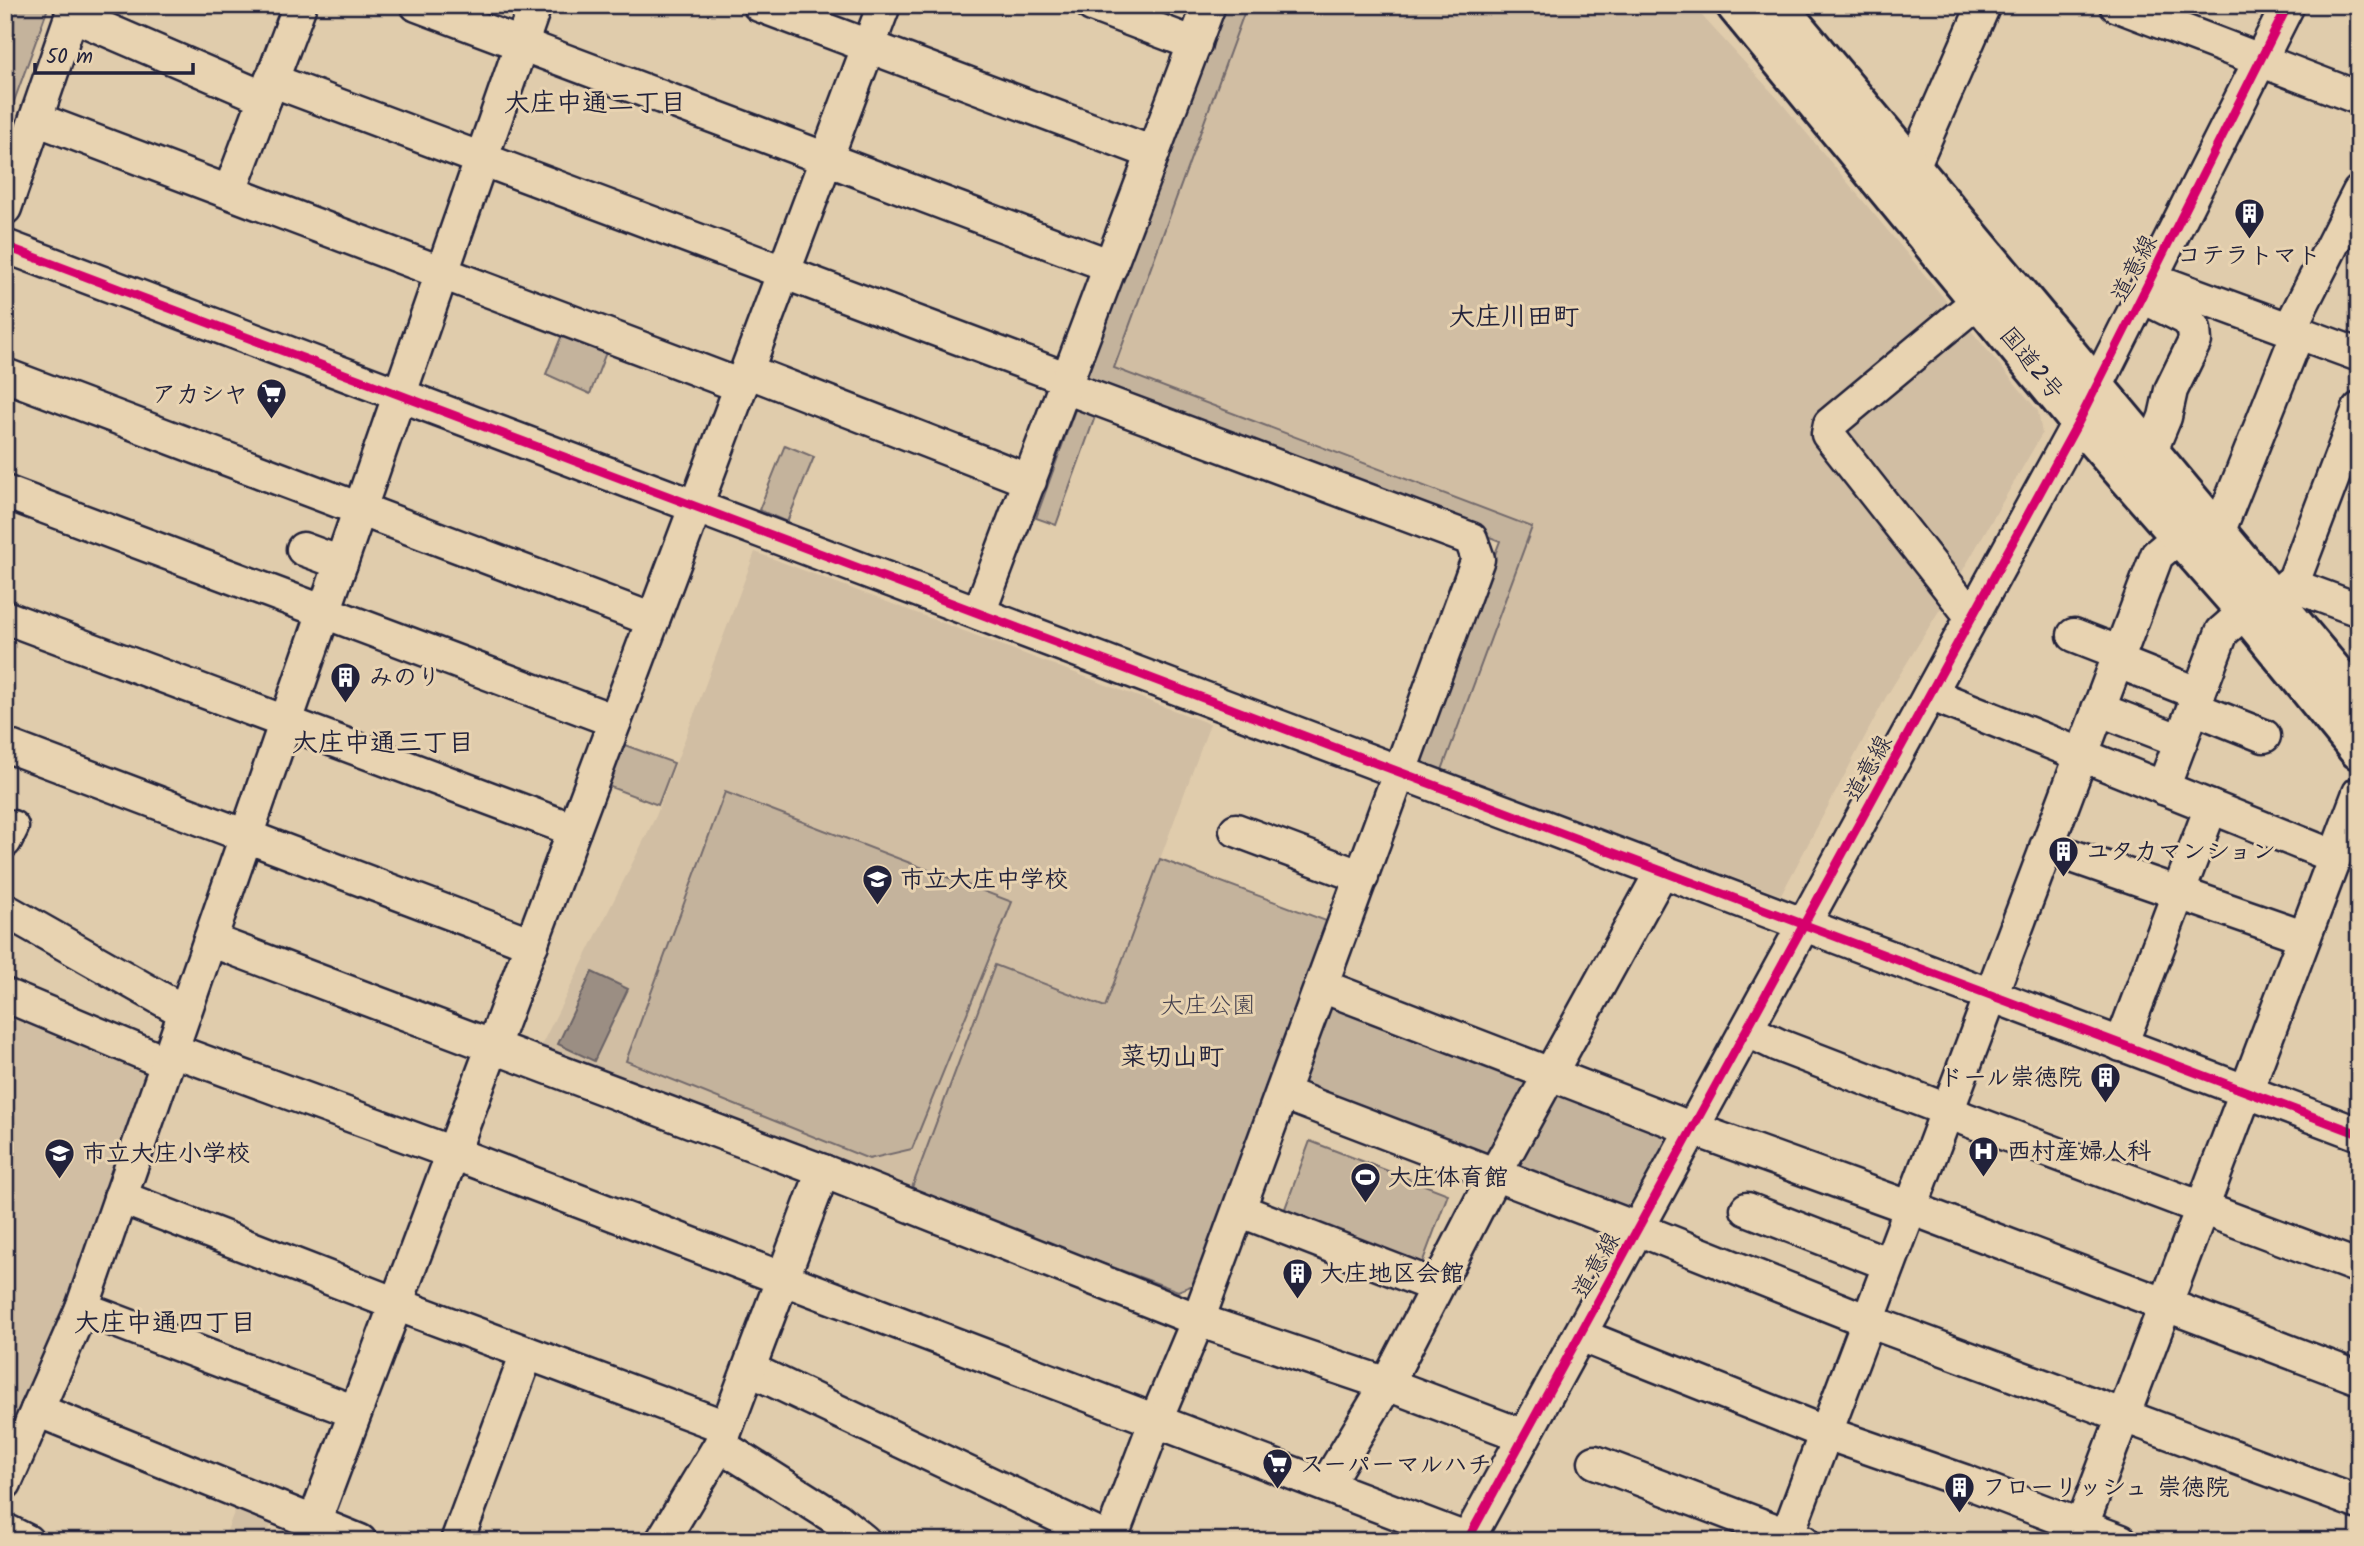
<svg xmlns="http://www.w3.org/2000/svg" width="2364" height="1546" font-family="Kalam,'Klee One',sans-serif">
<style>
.built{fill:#d1bea3}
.green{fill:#c4b39c;stroke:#736a6c;stroke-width:2}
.water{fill:#9b8e83;stroke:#6b6366;stroke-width:2}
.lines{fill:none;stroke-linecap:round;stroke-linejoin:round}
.minor-casing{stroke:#22223b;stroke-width:37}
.highway-casing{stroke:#22223b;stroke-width:44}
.minor{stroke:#e8d3b1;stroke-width:32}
.highway{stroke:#e8d3b1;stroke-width:38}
.cycleway-casing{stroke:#e8d3b1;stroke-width:13}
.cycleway{stroke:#d6006c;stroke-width:9}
.labels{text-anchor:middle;stroke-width:6;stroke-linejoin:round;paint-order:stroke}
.poi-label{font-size:24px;font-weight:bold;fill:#22223b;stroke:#e8d3b1;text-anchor:start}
.street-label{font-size:24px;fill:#22223b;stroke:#e8d3b1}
.park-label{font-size:24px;fill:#423f4e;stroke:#e8d3b1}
.neighbourhood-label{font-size:26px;font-weight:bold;fill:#22223b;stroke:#e8d3b1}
</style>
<rect width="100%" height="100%" fill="#e0ccac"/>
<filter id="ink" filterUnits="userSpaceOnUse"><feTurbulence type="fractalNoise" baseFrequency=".0143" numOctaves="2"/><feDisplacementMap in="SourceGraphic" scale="14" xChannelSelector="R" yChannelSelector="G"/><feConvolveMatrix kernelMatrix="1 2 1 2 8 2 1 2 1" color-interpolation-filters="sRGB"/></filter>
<g filter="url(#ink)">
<g class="built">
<path d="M1247 5H1692L1779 100 2038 411 2042 434 1945 601 1886 697 1781 895 1442 770 1531 527 1113 368Z"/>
<path d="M755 552 1210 724 1021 1235 537 1054 656 816Z"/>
<path d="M5 1011 150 1072 76 1287 5 1442Z"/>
<path d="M238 1502 275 1518 263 1541H223Z"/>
</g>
<g class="green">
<path d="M5 5H49L5 126Z"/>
<path d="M1227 5H1247L1114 368 1532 527 1442 770 1417 761 1500 541 1085 379Z"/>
<path d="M564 330 608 347 590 394 546 374Z"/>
<path d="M1083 405 1097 411 1056 525 1036 518 1075 410Z"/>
<path d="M785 445 814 457 787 522 759 510Z"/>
<path d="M622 744 674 763 658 805 605 785Z"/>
<path d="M725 792 1012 902 912 1149 869 1159 626 1061Z"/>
<path d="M1160 859 1329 922 1304 991 1672 1133 1628 1213 1270 1078 1196 1284 1178 1291 910 1193 995 965 1105 1007Z"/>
<path d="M1310 1141 1448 1194 1421 1266 1283 1214Z"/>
</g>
<path class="water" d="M592 972 628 989 594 1061 558 1044Z"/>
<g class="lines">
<defs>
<g id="minor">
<path d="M417 5 1111 266"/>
<path d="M759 5 1153 153"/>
<path d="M1092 5 1195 44"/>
<path d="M2116 5 2359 98"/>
<path d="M72 15 265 98"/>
<path d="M271 80 1068 379"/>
<path d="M36 119 741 386"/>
<path d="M1912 169 1984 5"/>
<path d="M230 191 300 5"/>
<path d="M5 208 75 5"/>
<path d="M5 246 2359 1134"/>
<path d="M2150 278 2359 355"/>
<path d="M2141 296 2187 319 2194 329 2195 341 2171 390 2165 417 2150 453"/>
<path d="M747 371 1030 481"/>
<path d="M5 375 653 620"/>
<path d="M1065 387 1471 539 1478 559 1198 1320 1156 1420 1110 1541"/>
<path d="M5 492 615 721"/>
<path d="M2218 533 2295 340 2290 328 2359 192"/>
<path d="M303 549 341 563"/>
<path d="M2289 584 2294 580 2359 409"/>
<path d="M2276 595 2289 584 2359 610"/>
<path d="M979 613 1209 5"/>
<path d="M5 617 574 830"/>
<path d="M1972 617 1828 434 1830 424 1979 300"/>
<path d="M2074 635 2120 653"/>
<path d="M2116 661 2199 694"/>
<path d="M1930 694 2333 856"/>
<path d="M2194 708 2264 736"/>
<path d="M2098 709 2181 741"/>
<path d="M5 745 532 944"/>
<path d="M2163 788 2222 632 2246 611"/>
<path d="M1236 830 1362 877"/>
<path d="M5 841 12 827"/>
<path d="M2046 847 2303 936"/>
<path d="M5 910 183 1011"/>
<path d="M210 940 823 1171 1198 1320 1387 1384 1326 1485"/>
<path d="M1322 986 1693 1129 1895 1202 2359 1378"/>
<path d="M5 995 167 1063"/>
<path d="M1747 1030 1778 1045 1947 1110 1965 1119 2359 1267"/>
<path d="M2121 1045 2211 807"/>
<path d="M172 1050 453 1153 1471 1541"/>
<path d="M1282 1093 1638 1229 1868 1321 2359 1503"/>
<path d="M120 1197 396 1304 726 1427"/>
<path d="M1747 1209 1889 1264"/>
<path d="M1239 1210 1435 1286"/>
<path d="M82 1308 355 1412"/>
<path d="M1580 1335 1826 1433 1964 1481 2121 1541"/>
<path d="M749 1369 1111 1541"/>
<path d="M37 1410 360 1541"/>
<path d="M1524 1436 1387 1384 1495 1174 1662 871"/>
<path d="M720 1445 837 1519 864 1541"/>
<path d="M1595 1462 1803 1541"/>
<path d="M5 1483 82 1308 535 5"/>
<path d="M5 1530 27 1541"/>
<path d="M307 1541 884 5"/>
<path d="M457 1541 527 1353"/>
<path d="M662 1541 720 1445 823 1171"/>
<path d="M1467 1541 2079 421 2288 5"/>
<path d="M1785 1541 2157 555 2181 535"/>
<path d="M2076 1541 2359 793"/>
</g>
<g id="highway">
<path d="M1736 5 2079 421 2246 611 2359 750"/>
<path d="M1776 5 2359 703"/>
</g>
</defs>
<use href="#minor" class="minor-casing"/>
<use href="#highway" class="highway-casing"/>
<use href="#minor" class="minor"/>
<use href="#highway" class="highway"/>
<defs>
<g id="cycleway">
<path d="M5 246 2359 1134"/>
<path d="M1467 1541 2079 421 2288 5"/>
</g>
</defs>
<use href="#cycleway" class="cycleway-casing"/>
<use href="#cycleway" class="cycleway"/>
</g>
</g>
<defs>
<symbol id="building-pin" viewBox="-11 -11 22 30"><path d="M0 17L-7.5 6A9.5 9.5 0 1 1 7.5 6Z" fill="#22223b" stroke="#e8d3b1"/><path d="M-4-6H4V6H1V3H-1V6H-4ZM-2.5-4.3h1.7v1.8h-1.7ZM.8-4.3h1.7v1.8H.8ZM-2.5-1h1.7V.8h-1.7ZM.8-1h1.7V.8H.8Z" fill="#fff"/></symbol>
<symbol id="supermarket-pin" viewBox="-11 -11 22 30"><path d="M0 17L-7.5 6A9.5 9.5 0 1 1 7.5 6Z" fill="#22223b" stroke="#e8d3b1"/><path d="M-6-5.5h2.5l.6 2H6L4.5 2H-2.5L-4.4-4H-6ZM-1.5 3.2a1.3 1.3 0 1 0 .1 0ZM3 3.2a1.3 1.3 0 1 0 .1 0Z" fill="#fff"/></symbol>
<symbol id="school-pin" viewBox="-11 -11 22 30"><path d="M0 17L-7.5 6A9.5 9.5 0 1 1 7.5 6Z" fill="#22223b" stroke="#e8d3b1"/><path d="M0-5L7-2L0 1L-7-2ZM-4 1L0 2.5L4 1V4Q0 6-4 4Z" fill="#fff"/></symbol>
<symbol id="hospital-pin" viewBox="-11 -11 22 30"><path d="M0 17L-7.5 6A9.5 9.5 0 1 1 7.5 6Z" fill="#22223b" stroke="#e8d3b1"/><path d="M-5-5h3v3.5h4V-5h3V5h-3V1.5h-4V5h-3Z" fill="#fff"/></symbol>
<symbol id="stadium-pin" viewBox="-11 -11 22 30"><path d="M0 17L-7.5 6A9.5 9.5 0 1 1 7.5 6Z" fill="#22223b" stroke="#e8d3b1"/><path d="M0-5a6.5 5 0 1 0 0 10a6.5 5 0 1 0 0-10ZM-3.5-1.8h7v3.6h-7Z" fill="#fff"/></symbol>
</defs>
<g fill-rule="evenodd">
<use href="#building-pin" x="2232" y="196" width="35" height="47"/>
<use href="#supermarket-pin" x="254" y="376" width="35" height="47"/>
<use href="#building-pin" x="328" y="660" width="35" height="47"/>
<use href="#building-pin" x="2046" y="834" width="35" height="47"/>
<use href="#school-pin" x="860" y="862" width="35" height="47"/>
<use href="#building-pin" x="2088" y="1060" width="35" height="47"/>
<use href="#hospital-pin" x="1966" y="1134" width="35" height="47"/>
<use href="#school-pin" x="42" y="1136" width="35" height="47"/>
<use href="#stadium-pin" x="1348" y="1160" width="35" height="47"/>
<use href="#building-pin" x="1280" y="1256" width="35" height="47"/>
<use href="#supermarket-pin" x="1260" y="1446" width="35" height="47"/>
<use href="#building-pin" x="1942" y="1470" width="35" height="47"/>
</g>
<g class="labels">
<g class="poi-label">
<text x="2249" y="263" text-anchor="middle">コテラトマト</text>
<text x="248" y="402" text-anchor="end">アカシヤ</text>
<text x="369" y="685">みのり</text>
<text x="2086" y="859">ユタカマンション</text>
<text x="900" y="887">市立大庄中学校</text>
<text x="2082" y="1085" text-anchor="end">ドール崇徳院</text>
<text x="2007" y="1159">西村産婦人科</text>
<text x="82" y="1161">市立大庄小学校</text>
<text x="1388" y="1185">大庄体育館</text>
<text x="1320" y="1281">大庄地区会館</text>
<text x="1300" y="1472">スーパーマルハチ</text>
<text x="1982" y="1495">フローリッシュ 崇徳院</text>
</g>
<g class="street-label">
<text transform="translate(2134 268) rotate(-63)" y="8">道意線</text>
<text transform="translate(2032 363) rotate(51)" y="8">国道2号</text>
<text transform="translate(1868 768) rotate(-61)" y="8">道意線</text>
<text transform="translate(1596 1265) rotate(-61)" y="8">道意線</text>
</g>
<g class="park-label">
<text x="1208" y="1013">大庄公園</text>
</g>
<g class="neighbourhood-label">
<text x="595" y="111">大庄中通二丁目</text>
<text x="1514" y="325">大庄川田町</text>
<text x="383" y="751">大庄中通三丁目</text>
<text x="1172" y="1065">菜切山町</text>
<text x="165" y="1331">大庄中通四丁目</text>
</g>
</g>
<rect width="2364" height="1546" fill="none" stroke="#e8d3b1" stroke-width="28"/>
<rect x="14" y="14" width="2336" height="1518" fill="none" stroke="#22223b" stroke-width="2.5" filter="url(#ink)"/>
<path d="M35 63v10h158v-10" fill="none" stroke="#22223b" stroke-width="3.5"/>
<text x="46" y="63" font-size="21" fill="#22223b" stroke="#e8d3b1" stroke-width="5" paint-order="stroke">50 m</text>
</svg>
